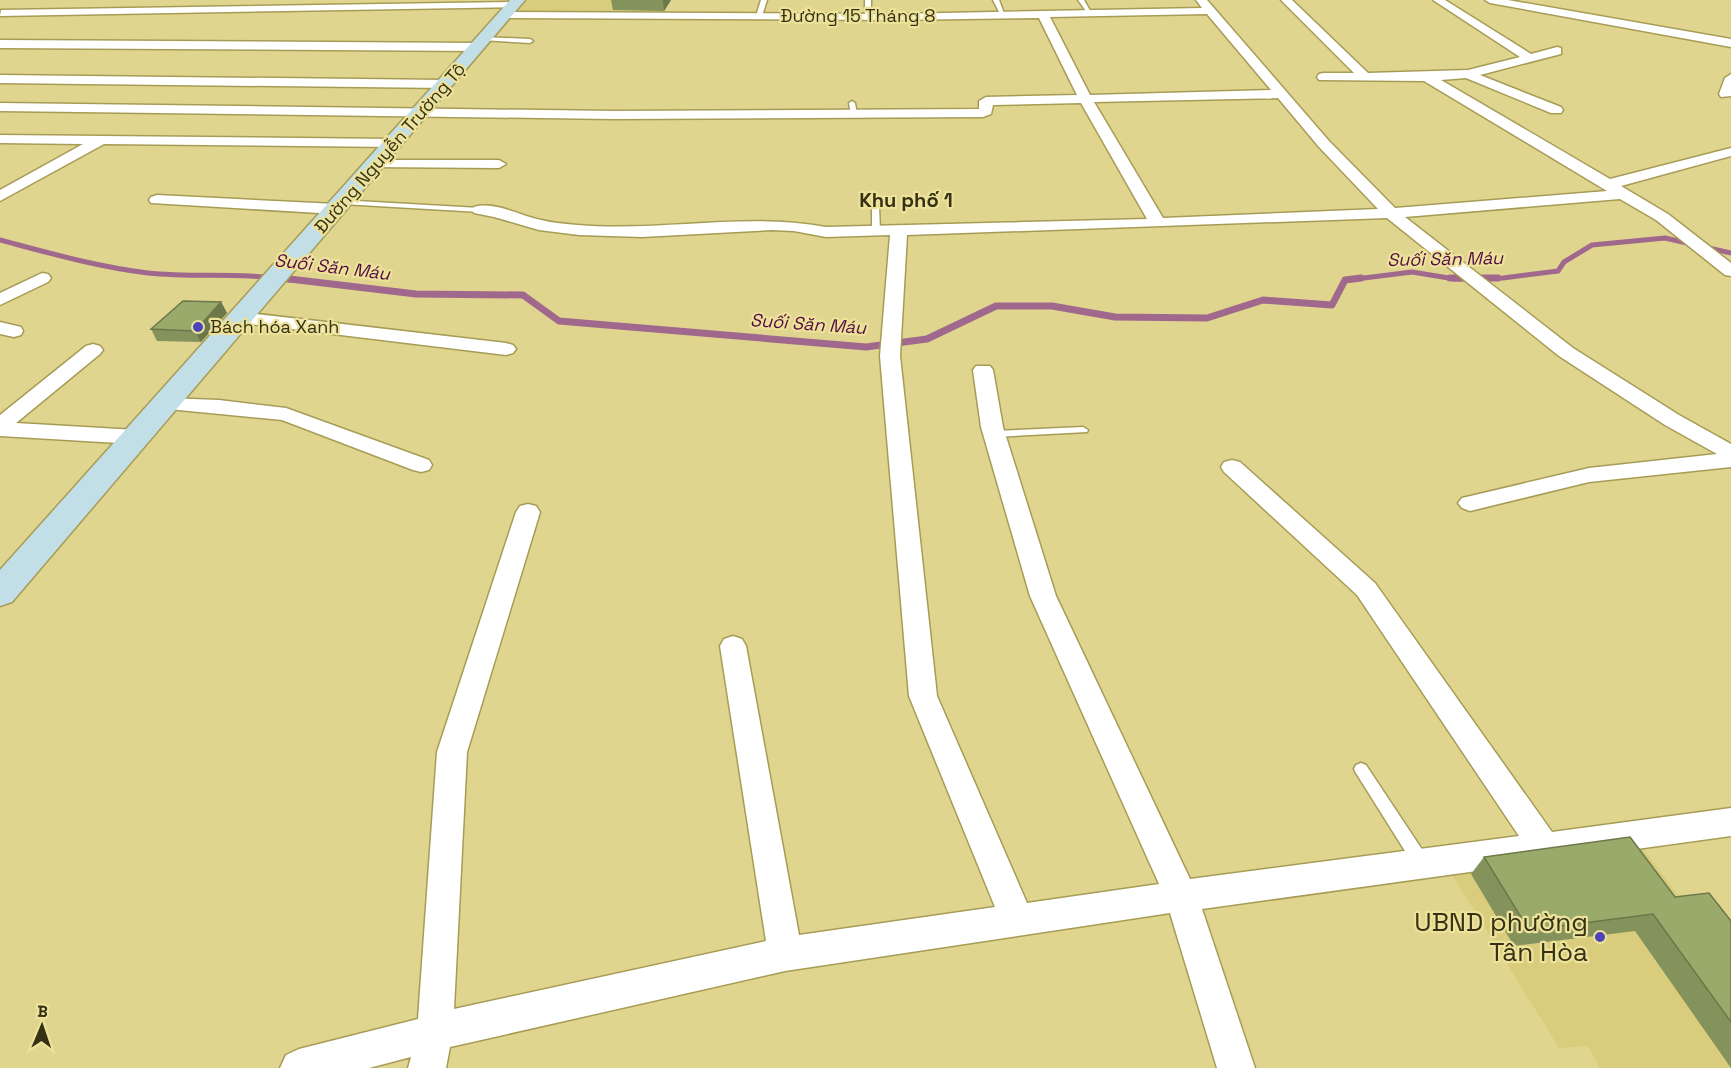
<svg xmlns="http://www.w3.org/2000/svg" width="1731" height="1068" font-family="'Space Grotesk',sans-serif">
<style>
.built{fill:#d9cd7d}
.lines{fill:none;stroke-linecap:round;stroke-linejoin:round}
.stream-far1{stroke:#a1688e;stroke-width:5}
.stream{stroke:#a1688e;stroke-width:7}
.service-casing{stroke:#a79c56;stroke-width:3}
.minor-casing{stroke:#a79c56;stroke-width:3}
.secondary-casing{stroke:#a79c56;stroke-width:3}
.service{fill:#fff;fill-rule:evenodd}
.minor{fill:#fff;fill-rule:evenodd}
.secondary{fill:#c2dfe7;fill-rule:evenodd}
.wall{fill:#84925b}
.shaded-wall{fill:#6c774a}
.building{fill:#9aaa6a;stroke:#6c774a;stroke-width:1.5}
.poi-dot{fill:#4c43ba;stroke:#ede29a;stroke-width:2}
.labels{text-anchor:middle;stroke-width:4.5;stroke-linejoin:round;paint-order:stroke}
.far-street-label{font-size:18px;fill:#363114;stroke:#ede29a}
.far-water-label{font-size:18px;font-style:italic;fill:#540c43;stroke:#ede29a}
.far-poi-label{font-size:18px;fill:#363114;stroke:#ede29a;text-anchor:start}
.far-quarter-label{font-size:20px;font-weight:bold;fill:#363114;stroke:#ede29a}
.near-poi-label{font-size:26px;fill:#363114;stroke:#ede29a;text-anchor:end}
</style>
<rect width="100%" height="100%" fill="#e0d58e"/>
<g class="built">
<path d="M525 0H671L662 14H514Z"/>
<path d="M1641 846 1731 965V1068H1600L1588 1046 1559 1048 1450 871Z"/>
</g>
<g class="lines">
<g class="stream-far1">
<path d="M0 240C49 253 98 267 148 273 195 278 243 272 290 280"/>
<path d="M1348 280 1412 272 1455 279 1503 278 1558 271 1564 262 1592 245 1665 238 1731 253"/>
</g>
<g class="stream">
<path d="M281 278 416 294 523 295 559 321 866 347 927 339 996 306H1052L1115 317 1207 318 1263 300 1332 305 1345 280 1361 278"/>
<path d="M1450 278H1498"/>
</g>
<defs>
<g id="service">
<path d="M761 0H767L762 16 759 18 756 16Z"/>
<path d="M865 0H871V17L868 19 865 17Z"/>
<path d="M993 0H999L1005 16H1001Z"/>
<path d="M1078 0H1084L1092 14H1088Z"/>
<path d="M483 37 530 39 533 41 530 43 481 40Z"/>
<path d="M852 101 855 103 857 115 854 117 851 115 849 103Z"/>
<path d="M339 200 480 208 484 210 480 212 342 204 338 202Z"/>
<path d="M872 204 879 206 880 231 876 233 872 231Z"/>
<path d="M1083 427 1088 430 1087 432 994 437 989 434 994 431Z"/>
<path d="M1361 763 1366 765 1427 857 1429 862 1427 867 1421 869 1415 867 1356 773 1354 769 1356 765Z"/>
</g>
<g id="minor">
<path d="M1196 0H1207L1329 141 1395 208 1607 191 1424 81 1319 80 1317 77 1319 74 1323 73H1354L1281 0H1292L1368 73 1468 70 1520 57 1433 0H1445L1531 54 1557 47 1561 48V54L1480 75 1561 107 1563 110 1561 113H1551L1466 78 1441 80 1610 179 1731 148V156L1621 186 1668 214 1731 263V276L1725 275 1656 220 1620 199 1405 217 1573 348 1679 415 1731 444V467L1589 482 1470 511 1462 508 1458 503 1462 498 1589 468 1717 454 1665 425 1559 356 1387 218 907 235 900 356 937 696 1027 903 1159 884 1030 596 981 427 973 370 976 366H990L993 370 1003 427 1056 596 1190 879 1519 836 1357 595 1224 472 1221 467 1224 462 1232 460 1240 462 1375 583 1552 832 1731 808V836L1202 909 1255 1068H1217L1170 913 785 971 450 1047 446 1068H408L411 1057 369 1068H280L286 1055 299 1049 418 1019 437 752 516 512 520 506 528 504 536 506 540 512 467 752 454 1009 766 941 720 646 724 639 733 636 742 639 746 646 799 935 995 907 909 696 880 356 890 235 826 237 794 231 771 230 642 237 579 235 539 230 494 217 474 213 472 210 474 207C496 201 520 216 541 220 553 223 566 224 578 225 661 232 744 212 826 227L1147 219 1081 103 993 105 991 114 983 117 614 119 0 111V103L614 111 979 109V101L986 97 1077 95 1039 18 894 20 505 18 499 15 505 12 894 14 1202 8ZM1207 14 1271 90 1090 95 1050 17ZM1278 98 1319 147 1378 209 1163 218 1094 102Z"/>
<path d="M1485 0H1508L1731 39V47L1490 3Z"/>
<path d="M514 2 518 3V7L0 16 1 10Z"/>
<path d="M0 40 478 43 484 47 478 51 0 48Z"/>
<path d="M1731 74V96L1721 97 1719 94 1725 78Z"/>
<path d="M0 75 445 80 451 84 445 88 0 83Z"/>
<path d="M0 135 394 139 401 143 394 147 104 144 0 201V190L83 144 0 143Z"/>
<path d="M376 160H499L506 164 499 168 371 167 369 164Z"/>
<path d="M157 195 336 204 344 209 336 214 151 203 149 200 151 197Z"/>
<path d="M42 273 48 274 51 278 48 282 0 305V293Z"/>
<path d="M240 312 506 343 513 345 516 349 513 353 506 355 233 322 231 318 233 314Z"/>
<path d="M0 322 21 327 23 331 21 335 14 337 0 334Z"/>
<path d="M93 344 100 346 103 350 100 354 16 423 136 430 144 432 147 437 144 442 136 444 0 436V415L86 346Z"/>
<path d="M165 398 219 400 286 408 429 460 432 465 429 470 421 472 413 470 282 420 158 408 155 404 158 400Z"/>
</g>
<path id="secondary" d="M510 0H525L12 602 0 606V570Z"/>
</defs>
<use href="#service" class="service-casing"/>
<use href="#minor" class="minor-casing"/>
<use href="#secondary" class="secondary-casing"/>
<use href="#service" class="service"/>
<use href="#minor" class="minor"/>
<use href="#secondary" class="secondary"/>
</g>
<g class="wall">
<path d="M611 0H671L664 11 613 10Z"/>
<path d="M221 302 227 313 201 342 157 341 151 329Z"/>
<path d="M1484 857 1675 897 1731 921V1068L1635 931 1514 946 1471 874Z"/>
</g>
<g class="shaded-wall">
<path d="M663 0H671L664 11Z"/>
<path d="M221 302 227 313 201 342 195 331Z"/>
</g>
<g class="building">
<path d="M183 301 221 302 195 331 151 329Z"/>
<path d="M1630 837 1675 897 1709 893 1731 921V1022L1653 914 1529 930 1484 857Z"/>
</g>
<g class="poi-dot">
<circle cx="198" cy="327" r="6"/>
<circle cx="1600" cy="937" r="6"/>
</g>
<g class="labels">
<g class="far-street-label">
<text x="858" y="22">Đường 15 Tháng 8</text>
<text transform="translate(390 148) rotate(-49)" y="6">Đường Nguyễn Trường Tộ</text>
</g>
<g class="far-water-label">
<text transform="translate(1445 259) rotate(-1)" y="6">Suối Săn Máu</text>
<text transform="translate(332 267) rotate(7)" y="6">Suối Săn Máu</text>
<text transform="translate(808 324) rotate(4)" y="6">Suối Săn Máu</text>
</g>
<g class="far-poi-label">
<text x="210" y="333">Bách hóa Xanh</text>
</g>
<g class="far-quarter-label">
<text x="906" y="207">Khu phố 1</text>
</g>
<g class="near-poi-label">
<text x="1588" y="931">UBND phường<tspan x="1588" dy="30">Tân Hòa</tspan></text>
</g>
</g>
<g transform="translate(42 1026) rotate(2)" stroke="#ede29a" stroke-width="4.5" paint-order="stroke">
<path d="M0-4.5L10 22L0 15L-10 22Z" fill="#363114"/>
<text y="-9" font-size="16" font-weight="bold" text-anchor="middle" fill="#363114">B</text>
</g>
</svg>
